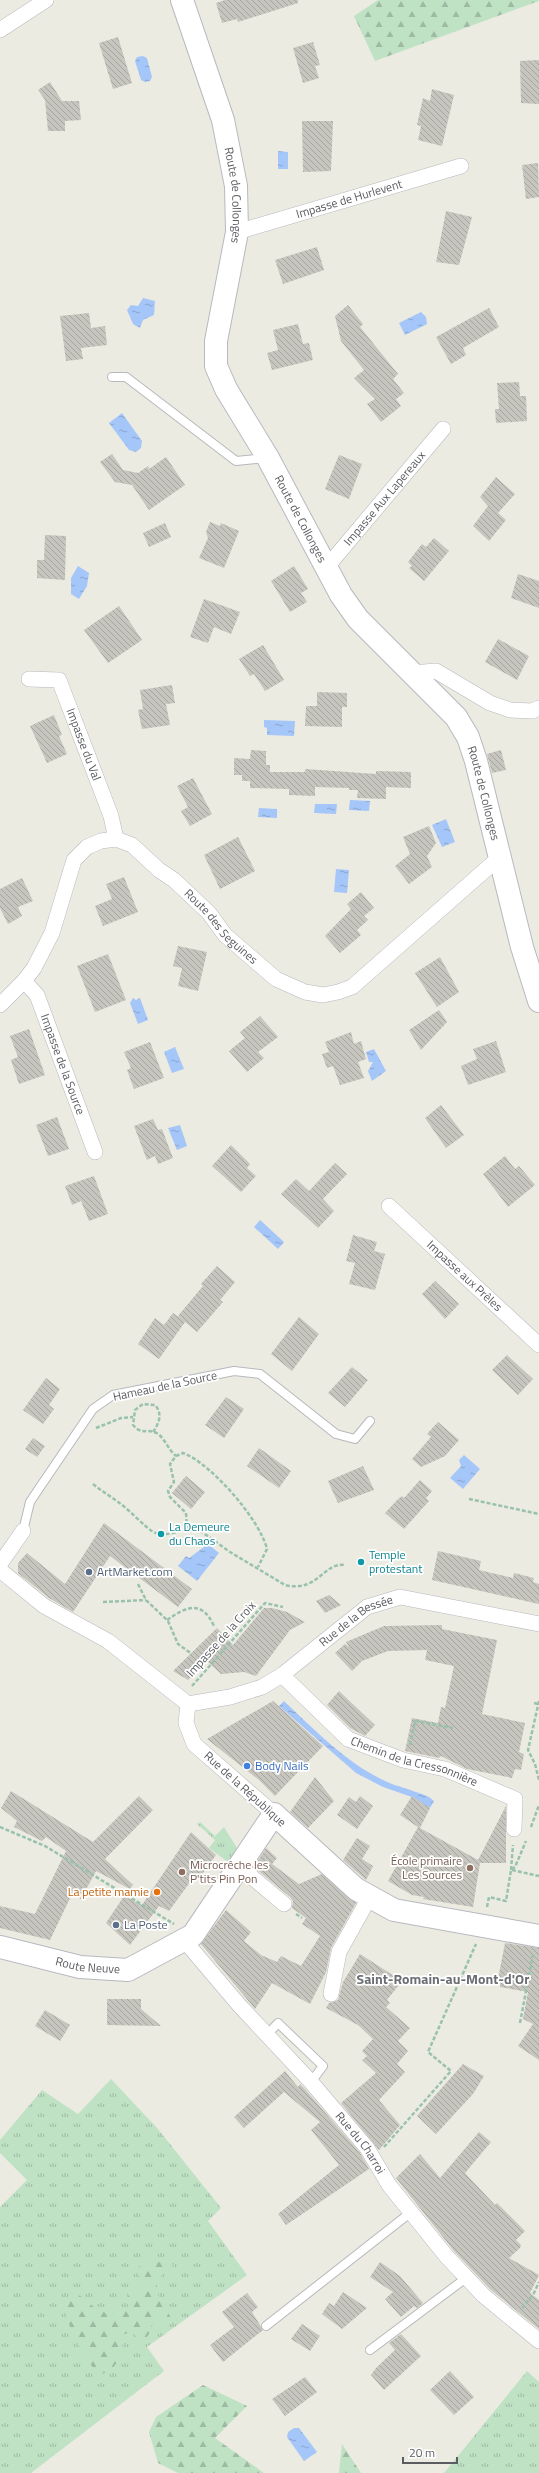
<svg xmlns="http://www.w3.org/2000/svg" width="539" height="2473" font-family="'Titillium Web',sans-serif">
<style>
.grass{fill:url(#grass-tufts)}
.forest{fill:url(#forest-firs)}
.water{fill:url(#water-ripples)}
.building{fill:url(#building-back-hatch)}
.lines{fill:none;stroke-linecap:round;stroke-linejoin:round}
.lane-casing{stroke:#b7b8bd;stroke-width:10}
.street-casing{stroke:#b7b8bd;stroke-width:16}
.secondary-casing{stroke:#b7b9bf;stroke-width:24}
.path{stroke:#99c2ac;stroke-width:2.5;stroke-dasharray:4 2;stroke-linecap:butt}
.lane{stroke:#fff;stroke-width:8}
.street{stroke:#fff;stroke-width:15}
.secondary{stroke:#fff;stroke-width:22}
.culture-dot{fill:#0f9aa8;stroke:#fff;stroke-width:1.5}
.service-dot{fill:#5c6f8a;stroke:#fff;stroke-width:1.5}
.shop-dot{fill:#3f7fe0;stroke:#fff;stroke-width:1.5}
.education-dot{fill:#8d6e63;stroke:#fff;stroke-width:1.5}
.food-dot{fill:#e8710a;stroke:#fff;stroke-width:1.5}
.labels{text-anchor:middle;stroke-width:3.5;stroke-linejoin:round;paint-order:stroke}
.street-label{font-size:12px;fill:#5a5c61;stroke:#fff}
.culture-label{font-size:12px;fill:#0d838f;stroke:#fff;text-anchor:start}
.service-label{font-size:12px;fill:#4e5e75;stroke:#fff;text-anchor:start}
.shop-label{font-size:12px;fill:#366cbe;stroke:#fff;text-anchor:start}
.education-label{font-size:12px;fill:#785e54;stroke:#fff;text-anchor:end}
.food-label{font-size:12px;fill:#c56008;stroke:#fff;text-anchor:end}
.quarter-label{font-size:14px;font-weight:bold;fill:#6b6e73;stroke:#fff}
</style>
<defs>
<pattern id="grass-tufts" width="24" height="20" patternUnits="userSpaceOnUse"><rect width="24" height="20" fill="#bfe2c5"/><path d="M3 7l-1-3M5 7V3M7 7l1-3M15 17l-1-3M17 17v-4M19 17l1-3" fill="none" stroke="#9ebaa3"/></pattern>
<pattern id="forest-firs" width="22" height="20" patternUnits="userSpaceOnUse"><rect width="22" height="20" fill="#bfe2c5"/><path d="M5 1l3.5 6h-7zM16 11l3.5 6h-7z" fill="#9ebaa3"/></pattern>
<pattern id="water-ripples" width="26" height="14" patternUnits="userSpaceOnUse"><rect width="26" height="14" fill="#a5c6f9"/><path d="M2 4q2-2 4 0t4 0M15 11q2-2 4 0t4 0" fill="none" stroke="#89a4cd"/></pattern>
<pattern id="building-back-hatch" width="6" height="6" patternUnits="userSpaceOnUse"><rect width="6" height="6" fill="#c7c6be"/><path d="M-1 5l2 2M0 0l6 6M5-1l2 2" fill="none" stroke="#a5a49e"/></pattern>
</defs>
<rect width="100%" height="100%" fill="#ecebe2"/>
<g class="grass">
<path d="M200 1822 215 1836 224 1827 237 1848 228 1862 209 1848 215 1840 197 1824Z"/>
<path d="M111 2079 158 2129 221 2208 208 2221 247 2275 147 2347 164 2371 31 2473H0V2207L27 2180 0 2153V2140L42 2090 78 2114Z"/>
<path d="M527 2371 539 2382V2473H444Z"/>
</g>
<g class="forest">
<path d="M378 0H539V1L375 61 354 16Z"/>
<path d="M148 2260 174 2265 157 2280V2293L171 2318 166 2324 154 2318 149 2334 143 2342 131 2332 122 2335 123 2355 111 2370 98 2376 73 2336 62 2303 76 2293C94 2304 96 2316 121 2313L128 2306 127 2287 142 2295 144 2281 134 2270Z"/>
<path d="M203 2385 247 2406 215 2438 264 2473H178L158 2463 149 2432 156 2417Z"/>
<path d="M342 2444 361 2473H339Z"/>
</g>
<g class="water">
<path d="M143 56 147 58 152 77 150 81 145 82 141 80 135 61 137 57Z"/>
<path d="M278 151 288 152V169H278Z"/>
<path d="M143 298 155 301 154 315 143 320 140 328 133 324 127 310 131 305 138 306Z"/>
<path d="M421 312 426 317 427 324 405 335 399 323Z"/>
<path d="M122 413 142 441 141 448 136 452 129 450 109 423Z"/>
<path d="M78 566 89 573 87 586 79 599 71 594V578Z"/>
<path d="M264 720 295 721 294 736 267 735V728L264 727Z"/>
<path d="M350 800 370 801 369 811 349 810Z"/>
<path d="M315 804H337L336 814 314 813Z"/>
<path d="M259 808 277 809V818L258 817Z"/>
<path d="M446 819 455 842 442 847 432 825Z"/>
<path d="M336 869 349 870 347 893 334 892Z"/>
<path d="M133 998 136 1000 140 998 148 1020 138 1024 130 1003Z"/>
<path d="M175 1047 184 1069 172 1073 164 1052Z"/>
<path d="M374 1049 386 1071 372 1081 368 1071 373 1062H369L366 1052Z"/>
<path d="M180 1125 187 1146 177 1150 168 1128Z"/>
<path d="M260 1220 284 1242 278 1249 254 1227Z"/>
<path d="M464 1455 480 1469 463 1489 450 1478 461 1466 459 1460Z"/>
<path d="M208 1544 219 1553 197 1581 178 1566 186 1556 189 1558Z"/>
<path d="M284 1701C315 1730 344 1761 383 1780 397 1787 414 1790 429 1797L434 1801 430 1808 412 1797 383 1787 356 1773 279 1706Z"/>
<path d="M294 2428H299L317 2452 304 2461 287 2437 288 2432Z"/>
</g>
<g class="building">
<path d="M225 0H298V3L238 22 237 19 222 23 216 3Z"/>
<path d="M118 37 132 83 113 89 99 43Z"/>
<path d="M313 42 320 65 315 66 319 78 303 83 293 48Z"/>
<path d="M539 60V104L521 103 520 61Z"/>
<path d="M50 82 62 101H79L81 120 65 121V131H48L45 100 38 90Z"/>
<path d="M432 89 454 95 442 146 418 140 421 126 417 125 423 98 430 101Z"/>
<path d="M302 121H333L331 171 303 172Z"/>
<path d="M538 163 539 197 526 199 522 165Z"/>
<path d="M446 211 472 217 459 265 436 262Z"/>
<path d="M317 247 324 270 283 284 275 260Z"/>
<path d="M348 305 363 324 360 327 398 374 393 379 404 393 396 399 401 406 381 422 367 404 375 399 354 378 364 370 341 341 335 316Z"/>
<path d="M489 308 499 327 463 348 466 355 451 364 436 337Z"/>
<path d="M89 313 91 328 105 326 107 345 81 348 83 359 66 361 60 316Z"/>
<path d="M298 324 303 344 309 343 313 360 272 370 267 353 278 350 273 330Z"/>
<path d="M519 382 520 396H526L527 421 496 423 495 409H499L497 383Z"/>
<path d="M112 454 123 470 138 473 148 466 149 469 166 457 185 485 149 510 132 485 115 482 100 462Z"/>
<path d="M339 455 362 464 349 499 325 489Z"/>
<path d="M496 477 515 494 498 513 506 520 489 541 473 526 488 506 480 497Z"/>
<path d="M210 522 220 526 221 523 239 531 224 568 199 558 208 538 206 532Z"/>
<path d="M165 523 171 537 149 547 143 533Z"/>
<path d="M45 535 66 536 65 580 37 578V560H44Z"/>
<path d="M434 538 449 551 424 581 409 568 412 566 408 562 422 544 426 547Z"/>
<path d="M294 566 308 589 301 593 307 602 290 612 271 581Z"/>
<path d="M518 574 539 581V608L511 598Z"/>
<path d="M204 599 240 612 231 634 214 627 208 643 190 637Z"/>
<path d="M119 606 142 640 108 663 84 630Z"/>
<path d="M498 639 529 656 517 680 485 662Z"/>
<path d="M263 645 284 680 265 691 254 674 250 676 239 659Z"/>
<path d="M172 685 175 703 166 704 170 725 142 729 138 710 143 709 140 690Z"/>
<path d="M317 692 347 693V707H342V727L305 726 306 706H317Z"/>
<path d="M54 715 62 735 59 736 67 754 47 763 30 726Z"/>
<path d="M251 750 266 751V765H270V772H305V769L376 774V771L411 772V788L386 787V799L357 798 358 790H349V788L315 787V796L289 795V789L250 788V781H242V775H234V758L250 759Z"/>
<path d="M501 750 506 770 492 773 487 754Z"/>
<path d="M193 778 212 814 190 826 181 811 188 807 177 786Z"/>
<path d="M429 826 436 843 427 856 432 867 409 884 395 866 410 854 403 837Z"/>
<path d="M238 837 255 871 220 889 204 855Z"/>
<path d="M124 877 138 912 103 926 95 906 112 899 106 884Z"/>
<path d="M22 878 33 901 18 907 22 916 8 924 0 908V889Z"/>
<path d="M361 892 374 908 364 916 368 920 357 930 361 935 340 953 325 936 351 909 347 904Z"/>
<path d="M178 946 207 952 198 991 178 986 182 968 173 966Z"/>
<path d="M108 954 126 1000 95 1012 77 966Z"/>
<path d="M440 957 459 992 437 1007 415 973Z"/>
<path d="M439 1010 447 1022 421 1050 409 1030Z"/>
<path d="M260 1016 278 1037 258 1052 264 1058 247 1072 229 1051 245 1038 240 1032Z"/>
<path d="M29 1029 45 1075 19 1084 11 1060 18 1057 10 1036Z"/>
<path d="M351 1032 354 1044 361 1041 366 1059 358 1062 364 1078 340 1085 333 1066 327 1068 322 1054 329 1052 325 1042Z"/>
<path d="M496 1041 506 1072 468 1085 461 1066 477 1059 473 1049Z"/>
<path d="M150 1042 164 1078 134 1089 127 1070 131 1068 124 1052Z"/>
<path d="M441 1105 464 1135 446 1148 425 1118Z"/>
<path d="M57 1117 69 1149 48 1156 36 1125Z"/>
<path d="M153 1119 158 1130 162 1129 173 1158 158 1164 155 1156 147 1160 134 1126Z"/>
<path d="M231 1145 250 1164 247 1168 256 1176 241 1192 212 1166Z"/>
<path d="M505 1156 515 1169 519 1166 535 1185 508 1207 483 1174Z"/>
<path d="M335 1163 347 1174 323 1199 334 1211 318 1228 281 1194 296 1179 309 1191Z"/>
<path d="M94 1176 108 1214 89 1221 81 1201 72 1205 65 1186Z"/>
<path d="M353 1235 377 1242 374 1251 385 1254 375 1290 349 1284 355 1263 346 1261Z"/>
<path d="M217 1266 235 1282 220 1300 223 1302 197 1332 185 1322 159 1359 138 1344 155 1318 164 1325 173 1313 183 1320 178 1316 203 1286 201 1284Z"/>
<path d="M435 1281 459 1304 445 1319 422 1294Z"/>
<path d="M299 1317 319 1334 292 1371 271 1354Z"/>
<path d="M507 1355 533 1379 518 1395 492 1370Z"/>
<path d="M352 1367 368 1380 345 1407 328 1393Z"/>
<path d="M46 1378 60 1389 49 1405 54 1409 43 1424 23 1410Z"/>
<path d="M226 1397 244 1409 224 1438 205 1425Z"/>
<path d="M438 1422 459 1440 445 1456 421 1467 412 1459 431 1437 427 1434Z"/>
<path d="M33 1438 45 1446 37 1457 25 1449Z"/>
<path d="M259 1448 291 1471 279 1488 247 1466Z"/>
<path d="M363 1466 374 1490 338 1503 328 1481Z"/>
<path d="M186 1476 205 1492 191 1509 172 1493Z"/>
<path d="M420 1480 432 1491 426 1498 429 1501 404 1529 385 1513 398 1499 402 1496 404 1498Z"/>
<path d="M104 1523 192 1589 178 1607 110 1556 73 1612 49 1598 18 1573V1563L27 1553 65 1584Z"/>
<path d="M438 1551 481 1561 479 1570 513 1578 514 1573 534 1578 533 1582 539 1584V1604L432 1580Z"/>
<path d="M329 1595 341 1605 325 1613 316 1601Z"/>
<path d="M264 1608H272L287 1612 305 1622 290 1630 256 1676 244 1672 221 1674 207 1661 188 1680 173 1671 217 1628 233 1645Z"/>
<path d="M442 1625V1629L497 1640 482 1714 525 1723 519 1752 524 1754 521 1770 515 1769 512 1778 467 1769 441 1756 439 1758 405 1751 412 1718 438 1723 441 1707 445 1708 454 1666 425 1660 427 1650 388 1651 362 1661 352 1671 335 1653 345 1644 349 1647 346 1642 384 1626Z"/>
<path d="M339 1691 375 1725 365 1736 350 1728 327 1705Z"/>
<path d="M273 1701 323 1746 275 1796 259 1780 207 1739Z"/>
<path d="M315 1777 334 1801 308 1828 290 1812Z"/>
<path d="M11 1791 93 1842 139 1796 153 1810 105 1859 133 1885 130 1889 96 1871 81 1899 72 1894 50 1940 0 1928V1906L35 1914 66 1851 46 1837 42 1841 14 1827 17 1821 1 1808Z"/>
<path d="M360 1796 373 1806 357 1829 337 1815 349 1797 356 1802Z"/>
<path d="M412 1796 430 1808 420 1828 478 1860 506 1806V1863H480L473 1907 423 1899 424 1897 412 1895 388 1881 418 1827 400 1815Z"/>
<path d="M191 1832 216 1855 197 1881 193 1878 169 1911 159 1906 130 1945 106 1923 124 1896 142 1905Z"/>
<path d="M357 1838 370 1846 362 1859 373 1866 366 1880 343 1860Z"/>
<path d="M266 1848 277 1858 272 1864 299 1884 322 1874 356 1903 331 1948 326 1972 310 2004 272 1983 255 2009 201 1944 226 1910 251 1932 244 1941 261 1955 277 1962 281 1956 301 1966 320 1936 302 1924 306 1918 292 1908 293 1901 290 1897 254 1867Z"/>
<path d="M505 1943 539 1948V2060L518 2046 533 2024 523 2019 528 1992 500 1987V1984H497Z"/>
<path d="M360 1954 402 1981 387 2000 390 2003 386 2007 410 2028 398 2041 408 2051 397 2064 405 2072 379 2100 400 2125 379 2150 341 2103 376 2073 362 2060 367 2056 362 2051 373 2039 358 2025 326 2008 329 2003 338 2000 343 1982Z"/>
<path d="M107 1999H141V2009L161 2026 107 2025Z"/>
<path d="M45 2010 70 2025 60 2041 35 2026Z"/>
<path d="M463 2064 484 2076 473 2094 436 2134 417 2116Z"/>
<path d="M285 2071 298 2087 300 2084 304 2088 360 2153 369 2169 286 2225 278 2214 339 2165 311 2130 320 2122 284 2092 244 2128 234 2117Z"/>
<path d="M479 2132 491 2142 465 2173 495 2205 497 2203 525 2231 516 2240 521 2245 520 2248 509 2258 539 2275 530 2293 539 2300V2329L490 2289 454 2251 396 2178 420 2154 440 2178Z"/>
<path d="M380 2262 400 2276 423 2303 417 2308 414 2306 401 2317 385 2299 393 2292 370 2277Z"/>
<path d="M343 2292 367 2308 342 2329 322 2314 329 2303 334 2306Z"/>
<path d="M247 2293 258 2307 252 2312 263 2330 223 2362 210 2345 234 2327 222 2312Z"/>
<path d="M302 2324 320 2336 310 2351 291 2339Z"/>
<path d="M401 2334 421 2356 384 2390 371 2375 376 2368 395 2350 389 2343Z"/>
<path d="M450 2371 474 2397 454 2415 430 2390Z"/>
<path d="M305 2377 317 2392 285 2416 272 2399Z"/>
</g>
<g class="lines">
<defs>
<g id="lane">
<path d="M112 377H126L236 461 266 458"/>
<path d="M23 1531 30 1502 40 1487 93 1409 113 1395 234 1371 260 1374 336 1434 355 1439 370 1421"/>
<path d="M267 2035 278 2023 323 2066 311 2082"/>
<path d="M266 2326 410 2213"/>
<path d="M370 2350 466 2278"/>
</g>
<g id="street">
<path d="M0 30 46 0"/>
<path id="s1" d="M237 232 461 166"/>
<path id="s2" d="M326 568 443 429"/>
<path d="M412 673 436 671 490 703 510 710 532 711 539 708"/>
<path id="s3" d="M29 679 59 680 111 816 116 839"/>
<path id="s4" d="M24 981 37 995 95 1152"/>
<path id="s5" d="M0 1005 24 981 34 968 52 933 74 860 87 847 101 841 116 839 132 845 159 870 174 880 209 913 225 935 276 979 305 992 323 995 338 992 352 987 500 857"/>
<path id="s6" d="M389 1206 539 1345"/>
<path d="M0 1564 23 1531"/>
<path d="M0 1570 44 1606 108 1641 188 1704"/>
<path id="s7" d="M282 1675 348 1739 403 1760 445 1769 515 1799 514 1829"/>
<path id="s8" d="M188 1704 230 1697 262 1687 282 1675 367 1607 400 1597 539 1624"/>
<path d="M188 1704 186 1723 194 1744 274 1814"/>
<path d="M240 1867 284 1904"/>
<path id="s9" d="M184 1940 239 2005 311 2082 367 2148 389 2185 447 2257 484 2296 539 2341"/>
<path d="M331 1994 339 1952 369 1898"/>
</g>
<g id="secondary">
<path id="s10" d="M182 0 223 120 236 186 237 232 216 341V366L226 389 268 458 341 595 358 619 456 717 468 737 476 761 522 947 539 1001"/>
<path id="s11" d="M0 1947 80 1967 128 1970 193 1935 274 1814 356 1889 394 1910 539 1936"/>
</g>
</defs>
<use href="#lane" class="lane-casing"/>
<use href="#street" class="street-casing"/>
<use href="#secondary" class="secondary-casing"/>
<g class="path">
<path d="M96 1428 121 1418 133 1417"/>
<path d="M153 1432C159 1423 163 1414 155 1405L143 1404 135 1410 133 1425C142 1435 145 1429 154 1432 164 1435 168 1450 176 1456"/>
<path d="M93 1484C104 1493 117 1500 128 1510 159 1538 153 1539 195 1527L230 1552 285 1585C318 1593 323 1562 345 1565"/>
<path d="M469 1499 539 1514"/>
<path d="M187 1529 186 1513 170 1497 168 1491 174 1482 170 1464 176 1456 183 1453C211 1463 260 1520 267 1549L258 1567"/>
<path d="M138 1584 146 1600 168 1621 178 1644 192 1654"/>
<path d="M103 1602 146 1600"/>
<path d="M167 1620C187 1606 202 1600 214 1626"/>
<path d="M192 1686 265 1603 283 1607"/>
<path d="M539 1701 528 1750 535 1764 539 1780"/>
<path d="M534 1703 538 1704"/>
<path d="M410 1745 415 1721 453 1728"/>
<path d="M0 1827 45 1846 174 1924"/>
<path d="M531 1827 539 1805"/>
<path d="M511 1870 513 1845"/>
<path d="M512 1870 539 1876"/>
<path d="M487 1907 489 1897 506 1901 511 1870 515 1867 526 1841"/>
<path d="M296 1914 302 1918"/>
<path d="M520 2023 533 1954"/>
<path d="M384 2147 451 2071 428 2052 476 1944"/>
<path d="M522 2308 533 2295 539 2282"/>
</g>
<use href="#lane" class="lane"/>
<use href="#street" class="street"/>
<use href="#secondary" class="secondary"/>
</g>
<g class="culture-dot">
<circle cx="161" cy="1534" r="4"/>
<circle cx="361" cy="1562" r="4"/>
</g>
<g class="service-dot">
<circle cx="89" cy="1572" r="4"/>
<circle cx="116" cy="1925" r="4"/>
</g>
<circle class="shop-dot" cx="247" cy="1766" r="4"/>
<g class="education-dot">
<circle cx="470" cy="1868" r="4"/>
<circle cx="182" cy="1872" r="4"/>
</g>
<circle class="food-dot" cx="157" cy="1892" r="4"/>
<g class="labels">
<g class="street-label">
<text dy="4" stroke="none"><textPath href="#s10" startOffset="203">Route de Collonges</textPath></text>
<text dy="4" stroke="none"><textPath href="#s1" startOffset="117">Impasse de Hurlevent</textPath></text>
<text dy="4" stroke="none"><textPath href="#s2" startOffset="91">Impasse Aux Lapereaux</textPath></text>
<text dy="4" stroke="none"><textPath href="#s10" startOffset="551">Route de Collonges</textPath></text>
<text dy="4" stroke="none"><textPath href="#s3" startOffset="99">Impasse du Val</textPath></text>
<text dy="4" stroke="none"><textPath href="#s10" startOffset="887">Route de Collonges</textPath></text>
<text dy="4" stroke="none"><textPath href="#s5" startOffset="353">Route des Seguines</textPath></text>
<text dy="4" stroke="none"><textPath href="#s4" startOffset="93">Impasse de la Source</textPath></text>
<text dy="4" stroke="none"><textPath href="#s6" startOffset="103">Impasse aux Prêles</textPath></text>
<text transform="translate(165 1386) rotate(-12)" y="4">Hameau de la Source</text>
<text dy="4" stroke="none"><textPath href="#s8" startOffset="192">Rue de la Bessée</textPath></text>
<text transform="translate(221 1639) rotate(-48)" y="4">Impasse de la Croix</text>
<text dy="4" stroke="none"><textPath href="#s7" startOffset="162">Chemin de la Cressonnière</textPath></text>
<text transform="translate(245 1789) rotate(42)" y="4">Rue de la République</text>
<text dy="4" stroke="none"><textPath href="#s11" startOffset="90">Route Neuve</textPath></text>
<text dy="4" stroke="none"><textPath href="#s9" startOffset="269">Rue du Charroi</textPath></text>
</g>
<g class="culture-label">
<text x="169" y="1531">La Demeure<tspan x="169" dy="14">du Chaos</tspan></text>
<text x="369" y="1559">Temple<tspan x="369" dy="14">protestant</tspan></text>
</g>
<g class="service-label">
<text x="97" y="1576">ArtMarket.com</text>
<text x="124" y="1929">La Poste</text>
</g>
<g class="shop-label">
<text x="255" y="1770">Body Nails</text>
</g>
<g class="education-label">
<text x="462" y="1865">École primaire<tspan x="462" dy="14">Les Sources</tspan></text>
<text x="190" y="1869" text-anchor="start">Microcrêche les<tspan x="190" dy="14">P'tits Pin Pon</tspan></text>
</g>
<g class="food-label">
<text x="149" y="1896">La petite mamie</text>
</g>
<g class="quarter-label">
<text x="443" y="1984">Saint-Romain-au-Mont-d'Or</text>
</g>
</g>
<path d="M403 2457v6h54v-6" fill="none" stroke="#5a5c61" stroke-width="2"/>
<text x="409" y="2457" font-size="12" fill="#5a5c61" stroke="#ffffff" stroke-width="3" paint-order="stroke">20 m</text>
</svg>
